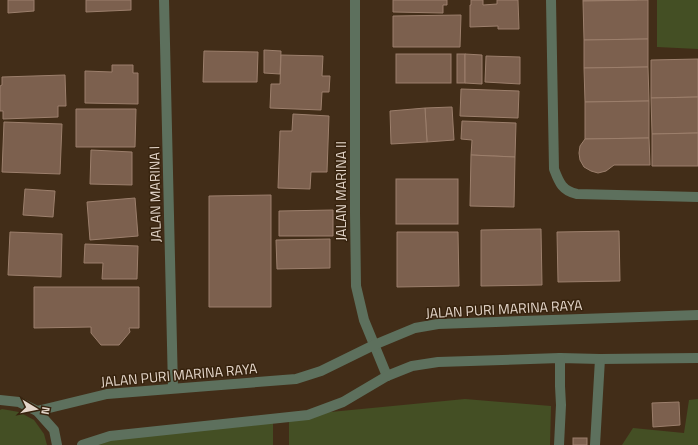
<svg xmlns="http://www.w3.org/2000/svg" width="698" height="445" font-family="'Titillium Web',sans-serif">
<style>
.green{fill:#444f24}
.building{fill:#7c604e;stroke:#9c7f6c}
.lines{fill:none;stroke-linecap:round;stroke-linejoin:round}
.minor{stroke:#5d705d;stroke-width:10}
.labels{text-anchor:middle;stroke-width:3;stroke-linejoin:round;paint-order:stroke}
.street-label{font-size:14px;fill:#e4d6ca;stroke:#37230e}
</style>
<rect width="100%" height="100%" fill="#422d18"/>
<g class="green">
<path d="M657 0H698V49L657 47Z"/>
<path d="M465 399 551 406 550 445H289V416Z"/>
<path d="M698 399V445H622L633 428 684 433 689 400Z"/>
<path d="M2 409 19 412 34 420 44 434 47 445H0V410Z"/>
<path d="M273 419V445H96L97 440Z"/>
</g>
<g class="building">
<path d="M8 0H34V11L8 13Z"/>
<path d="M86 0H131V10L86 12Z"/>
<path d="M393 0H447V5H443V13L393 12Z"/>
<path d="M471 0H483V5L497 4V0H518L519 29H498V26L470 27V5H471Z"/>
<path d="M583 0H637L583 1Z"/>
<path d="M648 0V39L584 40 583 1Z"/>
<path d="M461 15 460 47H393V16Z"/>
<path d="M648 39V67L584 68V40Z"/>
<path d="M264 50 281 51 280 74 264 73Z"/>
<path d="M204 51 258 52 257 82H203Z"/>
<rect x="396" y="54" width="55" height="29"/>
<rect x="457" y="54" width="8" height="29"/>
<path d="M465 54 482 55V84L465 83Z"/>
<path d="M281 55 323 56 322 76H330L329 92H322L321 110 270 108 271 84H280Z"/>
<path d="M486 56 520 57V84L485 82Z"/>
<path d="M698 59V97L651 98V60Z"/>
<path d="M112 65H133V73H138V104L85 103V71L112 72Z"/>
<path d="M648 67 649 101 585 102 584 68Z"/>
<path d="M65 75 66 106H58V117L3 119V111H0V86L2 85V77Z"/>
<path d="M461 89 519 91 518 118 460 116Z"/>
<path d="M698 97V133L652 134 651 98Z"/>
<path d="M649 101V138L585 139V102Z"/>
<path d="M452 107 454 140 427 142 425 108Z"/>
<path d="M425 108 427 142 391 144 390 111Z"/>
<path d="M76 109H136L135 147H76Z"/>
<path d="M293 114 329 116 327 172H311L310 189 278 188 280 131H292Z"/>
<path d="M462 121 516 123 515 157 471 155 472 140 461 139Z"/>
<path d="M4 122 62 124 60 174 2 172Z"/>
<path d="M698 133V166H652V134Z"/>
<path d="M649 138 650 165H614L606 171 598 173 591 171 584 167 580 160 579 153 580 146 585 139Z"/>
<path d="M91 150 132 152V185L90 184Z"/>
<path d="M471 155 515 157 514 207 470 206Z"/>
<rect x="396" y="179" width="62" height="45"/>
<path d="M25 189 55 191 53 217 23 215Z"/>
<path d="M271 195V307H209V196Z"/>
<path d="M135 198 138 236 90 240 87 202Z"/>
<path d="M333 210V236H279V211Z"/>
<path d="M541 229 542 285 481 286V230Z"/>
<path d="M619 231 620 281 558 282 557 232Z"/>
<path d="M10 232 62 234 61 277 8 275Z"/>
<path d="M397 232H458L459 286 397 287Z"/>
<path d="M330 239V268L277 269 276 240Z"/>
<path d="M85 244 138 246 137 279H102L103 263H84Z"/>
<path d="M34 287H139V328H129L130 332 119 345H101L91 333V327L34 328Z"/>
<path d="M679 402 680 425 653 427 652 403Z"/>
<rect x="573" y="438" width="14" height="7"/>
</g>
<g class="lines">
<g class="minor">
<path d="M164 0 173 388"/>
<path d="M355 0V213L356 286 364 320 387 376"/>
<path d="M551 0 554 169C559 182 562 191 577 194L698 197"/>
<path d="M0 400 19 402 37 411 54 430 57 445"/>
<path d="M37 411 107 394 296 379 321 371 374 345 415 328 438 324 698 315"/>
<path d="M82 445 110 436 308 415 343 402 387 376 412 366 438 362 560 358 600 359 698 358"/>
<path d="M559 445 561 405 560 386V358"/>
<path d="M595 445 600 359"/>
</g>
</g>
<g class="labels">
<g class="street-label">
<text transform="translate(341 191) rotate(-90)" y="5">JALAN MARINA II</text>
<text transform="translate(155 194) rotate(-91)" y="5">JALAN MARINA I</text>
<text transform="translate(504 309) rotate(-3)" y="5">JALAN PURI MARINA RAYA</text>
<text transform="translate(179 375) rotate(-5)" y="5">JALAN PURI MARINA RAYA</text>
</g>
</g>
<g transform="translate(36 409) rotate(100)" stroke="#37230e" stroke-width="3" paint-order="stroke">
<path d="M0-3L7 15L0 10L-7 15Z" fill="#e4d6ca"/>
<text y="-6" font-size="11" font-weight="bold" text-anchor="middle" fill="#e4d6ca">N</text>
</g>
</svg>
